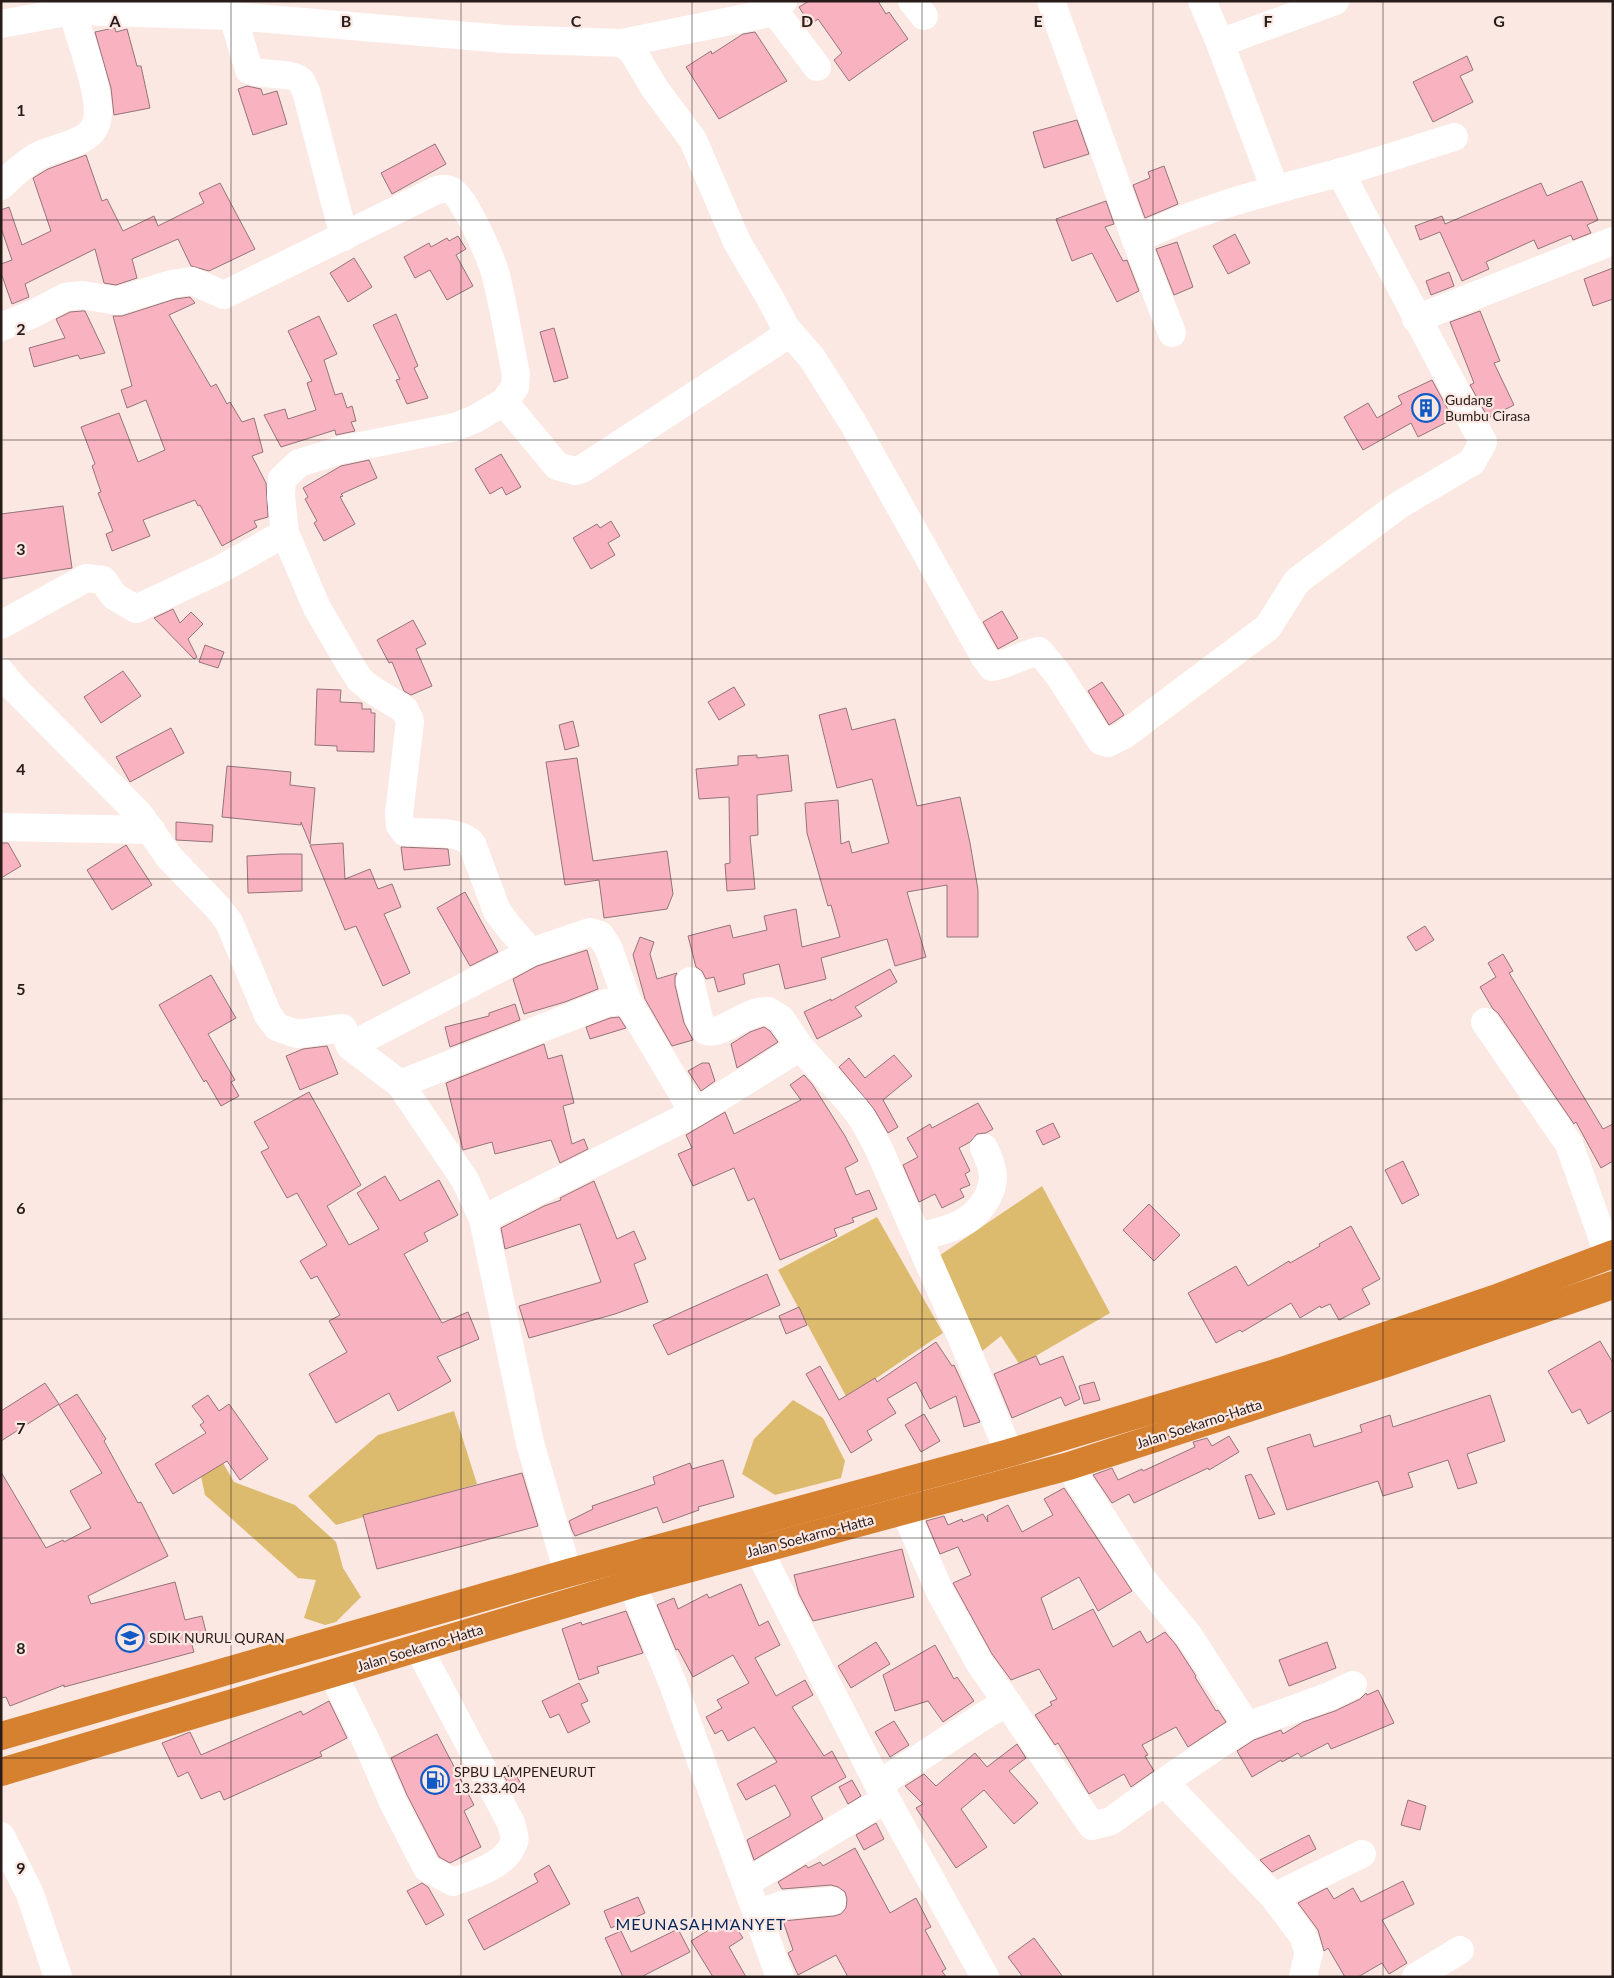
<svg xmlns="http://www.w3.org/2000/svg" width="1614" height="1978" font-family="Lato,sans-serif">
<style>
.forest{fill:#dcbb6e}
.building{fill:#f9b3c0;stroke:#93747a}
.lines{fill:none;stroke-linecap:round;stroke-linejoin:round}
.minor{stroke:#fff;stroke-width:28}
.highway{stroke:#d58130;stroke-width:28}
.grid{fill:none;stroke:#271c19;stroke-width:1;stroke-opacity:0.55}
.labels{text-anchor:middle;stroke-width:4.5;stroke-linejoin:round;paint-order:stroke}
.poi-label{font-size:14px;fill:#271c19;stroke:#fce8e3;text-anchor:start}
.street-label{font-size:14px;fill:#271c19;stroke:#fce8e3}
.quarter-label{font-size:16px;letter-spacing:1px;fill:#052659;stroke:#fce8e3}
.grid-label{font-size:16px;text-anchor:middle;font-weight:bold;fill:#271c19;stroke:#fce8e3;stroke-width:4.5;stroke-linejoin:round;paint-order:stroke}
</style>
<rect width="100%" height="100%" fill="#fce8e3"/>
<g class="forest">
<path d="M1042 1186 1110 1313 1020 1365 1001 1336 971 1360 930 1262Z"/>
<path d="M877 1217 943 1333 847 1398 778 1270Z"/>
<path d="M793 1400 823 1418 845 1461 841 1478 775 1495 742 1474 754 1439Z"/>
<path d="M454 1411 477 1484 336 1525 308 1496 378 1435Z"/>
<path d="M223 1463 234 1482 295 1505 336 1542 343 1568 361 1597 336 1622 325 1625 304 1618 316 1580 298 1578 205 1495 201 1476Z"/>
</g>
<g class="building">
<path d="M809 1H878L886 14 889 12 908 39 849 81 834 60 842 53 818 19 810 25 799 7Z"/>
<path d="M114 28H115L116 32 127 29 137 66H141L150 108 114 115 111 88 95 32Z"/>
<path d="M755 32 787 81 719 119 686 67 711 51 712 54 743 34Z"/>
<path d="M1467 56 1473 70 1460 76 1473 102 1433 122 1413 82Z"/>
<path d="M247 86 261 89 263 95 277 91 287 124 253 135 238 89Z"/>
<path d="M1077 120 1089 154 1044 168 1033 132Z"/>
<path d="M435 144 446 164 392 194 381 173Z"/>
<path d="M86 155 102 201 107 199 123 231 154 216 158 226 204 203 199 193 220 183 255 249 209 271 191 266 178 239 132 259 137 278 116 285 104 283 95 249 25 284 29 297 12 304 1 273V264L12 260 1 228V210L9 207 22 245 51 231 33 178 48 169Z"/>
<path d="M1164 166 1178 204 1145 218 1133 185 1150 178 1148 172Z"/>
<path d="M1582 181 1598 220 1587 225 1591 233 1573 240 1571 235 1538 249 1534 240 1486 262 1489 269 1462 281 1440 232 1420 240 1415 226 1442 216 1445 224 1541 183 1547 196Z"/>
<path d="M1106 201 1114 224 1105 227 1123 261 1127 260 1139 291 1117 302 1092 253 1072 261 1056 219Z"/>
<path d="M1235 234 1250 263 1228 274 1213 246Z"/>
<path d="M458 236 466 249 456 255 473 286 447 300 430 270 415 278 404 257 429 243 431 247 447 238 449 241Z"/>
<path d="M1177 242 1193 287 1174 295 1156 249Z"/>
<path d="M354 258 372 287 348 302 330 273Z"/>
<path d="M1613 268V299L1593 306 1584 279Z"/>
<path d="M1449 272 1454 286 1431 295 1426 281Z"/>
<path d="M190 297 195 303 169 315 211 387 216 384 227 404 230 402 242 422 254 418 263 452 252 456 266 483 268 517 254 521 257 527 222 546 200 505 198 506 195 500 143 520 150 536 112 551 106 534 113 531 98 493 101 492 92 466 95 464 81 427 119 413 138 462 165 450 146 400 127 408 121 390 132 386 113 316H122L175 299Z"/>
<path d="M82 311H85L105 353 80 359 78 355 34 367 29 348 65 338 56 319 70 312Z"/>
<path d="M1480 311 1500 361 1494 363 1514 405 1488 418 1470 385 1474 383 1450 322Z"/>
<path d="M396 314 418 366 414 368 428 398 407 404 396 380 400 379 373 325Z"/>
<path d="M319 316 337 354 324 360 335 395 342 393 347 408 352 406 356 421 351 422 355 431 336 435 335 430 281 447 264 415 285 409 288 419 316 410 307 383 312 381 288 331Z"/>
<path d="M554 328 568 378 554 382 540 332Z"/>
<path d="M1432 380 1453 419 1418 437 1411 423 1363 450 1344 417 1368 403 1377 418 1402 404 1398 396Z"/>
<path d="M501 454 521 487 506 495 502 487 490 494 475 469Z"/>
<path d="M369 460 377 478 341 494 343 496 340 497 355 524 324 541 314 523 317 521 305 499 308 497 303 488 341 466Z"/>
<path d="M63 506 72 568 1 579V514Z"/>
<path d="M611 521 620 536 608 543 615 555 591 569 573 538 597 524 600 528Z"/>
<path d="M173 609 180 623 191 612 203 624 188 639 197 657 194 659 154 618Z"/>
<path d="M1002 611 1018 638 998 649 983 622Z"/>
<path d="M413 620 426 644 416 649 432 686 411 695 404 691 392 662 389 663 377 640Z"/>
<path d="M205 645 224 652 218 668 199 662Z"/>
<path d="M123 671 141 696 101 723 84 697Z"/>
<path d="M1102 682 1124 715 1109 725 1088 691Z"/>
<path d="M734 687 745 705 719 720 708 702Z"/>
<path d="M317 689 341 690 340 702 362 703V709H371V713H375L374 752 337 751V746L315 745Z"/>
<path d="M846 708 852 730 895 719 917 806 960 797 970 843 978 890V937H947V885L907 892 926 957 895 966 887 939 821 958 826 979 785 989 779 964 743 974 745 984 718 992 714 977 706 979 702 971 696 967 688 936 730 925 733 938 767 930 764 916 796 909 802 947 840 937 831 905 828 906 807 833 805 803 838 800 841 844 849 841 852 853 889 843 872 779 837 788 819 715Z"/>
<path d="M573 721 579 746 565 750 559 725Z"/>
<path d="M171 728 184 753 130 782 116 757Z"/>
<path d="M757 755V758L788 755 792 791 757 795 758 835 750 836 755 889 727 891 725 864 730 863 729 797 699 799 696 769 738 765V756Z"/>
<path d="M577 758 593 861 667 851 673 894 667 909 604 918 599 880 565 885 546 762Z"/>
<path d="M227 766 291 772 290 785 315 788 310 844 301 822V825L222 817Z"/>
<path d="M176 822 213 825 212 842 176 840Z"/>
<path d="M1 843H8L21 866 1 878Z"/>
<path d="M343 843 345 879 370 869 378 889 392 884 401 907 384 914 410 973 383 986 356 926 345 930 310 845Z"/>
<path d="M126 845 152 885 112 910 87 870Z"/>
<path d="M401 847 448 849 450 865 404 870Z"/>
<path d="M281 854H302V891L248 893 247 856Z"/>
<path d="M465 892 498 952 470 966 437 908Z"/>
<path d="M1425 926 1434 940 1416 951 1407 937Z"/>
<path d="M640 937 654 942 650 954 657 979 677 973 675 977V985L684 1023 693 1040 672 1046 645 999 633 955Z"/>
<path d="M587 950 598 989 565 1002 524 1014 513 979 537 966Z"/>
<path d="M1503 954 1513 971 1509 973 1603 1129 1613 1124V1161L1601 1168 1576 1122 1574 1124 1498 1013 1493 1009 1480 987 1496 977 1488 963Z"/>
<path d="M890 969 897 982 855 1007 862 1016 817 1039 804 1012 831 999V1001Z"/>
<path d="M211 975 236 1018 208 1034 235 1080 231 1082 239 1096 221 1106 206 1080 204 1082 159 1005Z"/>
<path d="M515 1004 520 1020 450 1047 445 1027 489 1016V1013Z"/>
<path d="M619 1017 626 1028 590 1039 586 1027 610 1018Z"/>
<path d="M764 1027 770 1031 778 1042 737 1068 731 1044 750 1032Z"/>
<path d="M544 1044 548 1059 562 1055 574 1103 563 1106 572 1144 584 1139 588 1149 560 1163 551 1140 495 1154 492 1142 463 1150 446 1083Z"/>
<path d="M327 1046 338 1074 300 1090 286 1056 303 1049Z"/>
<path d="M894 1055 912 1076 883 1100 898 1127 888 1133 874 1109 839 1067 849 1058 865 1078Z"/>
<path d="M702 1063H709L715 1081 701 1091 688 1071Z"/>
<path d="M804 1075 812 1084 845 1136 858 1161 845 1168 856 1195 869 1190 877 1209 852 1218 854 1222 834 1229 837 1236 780 1260 754 1198 748 1201 734 1168 693 1186 678 1154 692 1148 686 1135 725 1112 734 1134 801 1100 790 1085Z"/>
<path d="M309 1092 361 1185 327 1206 349 1245 379 1229 357 1193 385 1176 400 1201 439 1180 458 1215 424 1233 428 1241 404 1254 442 1323 468 1312 479 1339 437 1357 451 1381 398 1411 389 1393 336 1423 309 1374 347 1352 329 1321 340 1315 317 1276 311 1279 300 1261 327 1245 297 1193 287 1198 261 1152 269 1148 254 1122Z"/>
<path d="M978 1103 993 1129 986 1133 977 1134 970 1142 959 1148 970 1171 965 1174 970 1185 960 1189 964 1197 942 1208 935 1194 919 1202 903 1165 918 1157 907 1138 930 1124 932 1128Z"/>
<path d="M1053 1123 1060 1137 1043 1145 1036 1131Z"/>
<path d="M1403 1161 1419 1195 1402 1204 1385 1170Z"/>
<path d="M594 1181 617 1239 634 1231 646 1259 634 1264 648 1302 615 1314 529 1338 519 1306 601 1282 580 1224 505 1249 501 1228 544 1206 561 1200 560 1198Z"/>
<path d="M1149 1204 1180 1235 1154 1261 1123 1230Z"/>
<path d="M1351 1226 1380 1279 1362 1289 1370 1304 1339 1320 1330 1304 1321 1308 1320 1306 1300 1318 1291 1303 1242 1332 1240 1330 1216 1343 1188 1293 1236 1266 1248 1286 1289 1261 1290 1263 1320 1246 1319 1244Z"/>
<path d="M767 1274 780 1305 668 1355 653 1325Z"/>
<path d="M799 1307 807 1325 786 1334 779 1316Z"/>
<path d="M1600 1341 1613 1363V1410L1588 1424 1580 1409 1572 1413 1548 1371Z"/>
<path d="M936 1342 952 1366 954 1365 980 1422 964 1427 956 1396 930 1409 916 1382 887 1399 896 1413 867 1431 872 1440 851 1453 806 1374 820 1366 839 1400 875 1378 877 1382Z"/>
<path d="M1036 1356 1040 1365 1063 1356 1080 1399 1065 1406 1061 1397 1012 1418 994 1374Z"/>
<path d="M1094 1382 1100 1400 1084 1404 1079 1386Z"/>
<path d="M45 1383 59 1404 1 1441V1411Z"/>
<path d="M77 1394 106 1439 104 1441 138 1503 141 1502 168 1556 88 1596 91 1604 175 1582 185 1620 202 1616 208 1640 192 1645 194 1652 64 1687V1685L10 1706 6 1697 1 1698V1472L46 1548 63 1540 64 1542 91 1528 70 1491 102 1473 59 1405Z"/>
<path d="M208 1395 219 1411 229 1404 268 1459 240 1480 227 1461 173 1494 155 1464 206 1433 200 1425 204 1422 192 1406Z"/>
<path d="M1490 1395 1505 1441 1467 1454 1477 1483 1458 1489 1448 1460 1408 1473 1413 1487 1383 1496 1378 1481 1287 1510 1267 1448 1310 1434 1314 1447 1362 1432 1360 1425 1390 1415 1393 1427Z"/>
<path d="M924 1414 940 1441 921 1452 905 1425Z"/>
<path d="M1229 1436 1239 1452 1209 1470 1208 1468 1134 1503 1129 1494 1112 1503 1093 1475 1112 1468 1118 1480 1142 1469 1143 1471 1195 1447 1193 1442 1207 1438 1212 1446Z"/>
<path d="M723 1460 734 1497 698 1507 699 1510 663 1523 657 1507 575 1536 572 1530 569 1521 593 1509 592 1506 655 1484 653 1477 690 1463 692 1469Z"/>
<path d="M522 1473 538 1526 377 1569 363 1515Z"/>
<path d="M1251 1474 1275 1514 1259 1519 1245 1476Z"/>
<path d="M1064 1488 1132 1591 1098 1611 1079 1577 1041 1598 1053 1630 1093 1609 1113 1647 1140 1631 1147 1643 1165 1632 1176 1645 1196 1676 1195 1677 1216 1711 1218 1710 1226 1722 1188 1747 1176 1727 1142 1745 1148 1755 1145 1756 1154 1771 1131 1787 1124 1774 1089 1794 1058 1743 1055 1745 1035 1715 1052 1705 1050 1702 1057 1699 1039 1669 1011 1680 992 1654 953 1583 971 1575 958 1547 940 1554 926 1521 944 1516 948 1525 962 1519 963 1522 983 1514 988 1522 987 1516 1008 1505 1022 1532 1053 1515 1044 1499Z"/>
<path d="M902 1549 914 1597 813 1621 799 1594 794 1575Z"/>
<path d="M741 1584 759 1626 768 1621 780 1645 755 1658 776 1696 805 1680 813 1695 792 1707 824 1756 832 1751 846 1777 811 1797 823 1819 754 1860 747 1840 790 1816V1813L775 1785 746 1800 737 1784 777 1762 754 1727 728 1741 722 1730 715 1734 706 1717 722 1708 717 1700 749 1683 733 1655 693 1677 678 1649 676 1650 657 1605 674 1598 678 1609 707 1594 709 1598Z"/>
<path d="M626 1611 643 1653 597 1667 599 1673 579 1680 562 1629 581 1622 582 1625Z"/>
<path d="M876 1642 890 1664 851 1688 838 1666Z"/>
<path d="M1327 1642 1336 1668 1289 1686 1279 1660Z"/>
<path d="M935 1645 954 1679 957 1677 974 1701 943 1722 928 1701 895 1711 883 1675Z"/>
<path d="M579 1683 588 1701 581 1704 590 1722 568 1733 559 1714 550 1718 542 1701Z"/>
<path d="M1378 1690 1394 1723 1331 1749 1328 1743 1301 1757 1298 1753 1282 1762 1281 1760 1252 1777 1237 1751 1254 1740 1281 1730 1283 1734 1303 1722 1335 1711 1360 1699 1366 1693 1367 1695Z"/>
<path d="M329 1701 347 1738 320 1752 322 1756 224 1800 220 1791 201 1799 188 1772 178 1777 162 1743 190 1732 201 1755 301 1711 303 1715Z"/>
<path d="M894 1721 909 1745 890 1757 875 1732Z"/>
<path d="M437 1734 474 1805 464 1811 481 1847 450 1863 439 1857 407 1795 391 1758Z"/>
<path d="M1017 1744 1026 1758 1009 1771 1038 1803 1014 1824 984 1790 961 1809 987 1847 956 1868 916 1808 923 1804 905 1786 924 1774 936 1786 975 1753 987 1767Z"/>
<path d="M510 1765 523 1787 513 1793 501 1770Z"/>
<path d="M852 1780 861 1796 848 1804 839 1787Z"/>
<path d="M1408 1800 1426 1806 1420 1830 1401 1825Z"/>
<path d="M876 1823 884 1839 864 1850 856 1835Z"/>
<path d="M1309 1835 1316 1849 1272 1872 1260 1860Z"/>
<path d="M855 1848 890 1913 916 1898 931 1927 925 1930 946 1969 942 1971 946 1977H848L836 1955 798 1975 788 1953 793 1950 783 1921 834 1916 841 1914 846 1908 847 1899 845 1892 838 1887 831 1885 782 1889 778 1882 806 1865 808 1868 820 1862 823 1866Z"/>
<path d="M549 1865 570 1904 484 1950 468 1920 538 1882 534 1874Z"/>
<path d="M1403 1881 1414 1904 1382 1920 1407 1963 1389 1974 1382 1963 1358 1977H1345L1328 1948 1324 1951 1318 1930 1298 1903 1327 1888 1334 1899 1353 1888 1361 1902Z"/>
<path d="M422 1883 428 1887 444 1915 426 1925 407 1891Z"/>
<path d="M638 1897 645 1913 611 1928 604 1911Z"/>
<path d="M731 1920 743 1938 729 1947 746 1977H713L691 1941 712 1928 714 1930Z"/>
<path d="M678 1929 690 1952 641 1977H623L605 1938 621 1931 631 1952Z"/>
<path d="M1034 1938 1063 1977H1023L1008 1957Z"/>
</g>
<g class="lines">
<g class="minor">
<path d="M912 1 924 16"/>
<path d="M1051 1 1136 240C1199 208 1270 191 1338 173 1377 162 1416 149 1454 137"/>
<path d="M1202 1 1220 43 1275 189"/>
<path d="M773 9 817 67"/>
<path d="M233 16 249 70C262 76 291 72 300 80 303 83 304 88 306 91L344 237"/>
<path d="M1 24 72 11 233 16 504 39 622 43 765 14 783 1"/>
<path d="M1220 43 1335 1"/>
<path d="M1 186C12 175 23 165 36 157 51 149 68 147 82 139 92 134 97 126 98 115 99 88 80 38 72 11"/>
<path d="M1136 240 1172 333"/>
<path d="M1416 319 1613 241"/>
<path d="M1 327 33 314 65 297 82 295 117 301 172 284 192 281 224 295 437 190C442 189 447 188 452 191 465 198 492 260 496 276 504 308 509 341 516 374L515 387 504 402 475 419 455 427 341 450 299 463 282 479 281 496 285 533 221 569 136 609 114 596 103 580 86 578 1 625"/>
<path d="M786 328 812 358 853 423 984 656 992 667C1009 664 1022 655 1039 651L1058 674 1101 741 1108 743 1124 735 1268 627 1297 581 1399 505 1472 462 1483 442 1340 172"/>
<path d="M504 402 557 466 575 471 582 469 781 339 786 328 770 298 737 242 693 140 655 89 633 52 622 43"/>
<path d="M285 533 317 608 351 666 360 680 371 689 405 710 410 721 399 814 400 825 405 832C423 833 460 829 472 844L497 911 508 926 531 952 590 932 600 935 608 947 627 1000"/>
<path d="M1 672 13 687 139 814 169 857 219 909 229 922 268 1015 277 1027 297 1034 343 1028 350 1046 400 1084 465 1180 483 1219 530 1443 568 1573"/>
<path d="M1 827 151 830"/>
<path d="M690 981 699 1019 706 1031C721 1036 746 1010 768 1011L781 1019 800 1047"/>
<path d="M1485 1022 1569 1144 1609 1256"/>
<path d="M350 1046 531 952"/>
<path d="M400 1084 606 1003 627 1000 694 1113"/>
<path d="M483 1219 694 1113 800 1047 853 1106 862 1118 878 1147 964 1343 1009 1453"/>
<path d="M919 1237C933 1233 948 1230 960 1224 977 1216 992 1197 993 1178 993 1167 988 1157 984 1148"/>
<path d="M1069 1466 1142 1579 1189 1636 1247 1726"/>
<path d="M758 1549 886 1799 985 1977"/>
<path d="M632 1584 673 1684 780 1977"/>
<path d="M333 1674 369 1747 393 1802 427 1868 453 1882C473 1875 507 1865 514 1842 516 1837 512 1829 511 1823L419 1649"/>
<path d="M1008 1704 1092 1826 1111 1821 1177 1773 1247 1726 1330 1696 1353 1685"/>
<path d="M1165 1783 1274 1897 1303 1936 1309 1952 1303 1977"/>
<path d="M879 1784 990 1712 1008 1704 979 1662 940 1592 905 1511"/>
<path d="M1 1836 30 1894 58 1977"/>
<path d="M746 1883 886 1799"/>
<path d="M1274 1897 1362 1854"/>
<path d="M756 1914 782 1905 832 1901"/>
<path d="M1416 1977 1460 1950"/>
</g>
<g class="highway">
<path d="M1 1736 568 1573 1009 1453 1282 1371 1494 1299 1613 1254"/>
<path d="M1 1772 632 1584 1069 1466 1387 1363 1613 1285"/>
</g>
</g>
<path class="grid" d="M231 1V1977M461 1V1977M692 1V1977M922 1V1977M1153 1V1977M1383 1V1977M1 220H1613M1 440H1613M1 659H1613M1 879H1613M1 1099H1613M1 1319H1613M1 1538H1613M1 1758H1613"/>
<defs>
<symbol id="building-ring" viewBox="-11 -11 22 22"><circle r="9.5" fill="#fce8e3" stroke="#1159c4" stroke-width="1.5"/><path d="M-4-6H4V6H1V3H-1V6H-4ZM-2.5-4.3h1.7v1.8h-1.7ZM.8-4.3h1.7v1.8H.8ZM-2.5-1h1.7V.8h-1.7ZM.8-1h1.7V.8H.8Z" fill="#1159c4"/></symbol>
<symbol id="school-ring" viewBox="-11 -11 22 22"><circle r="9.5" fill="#fce8e3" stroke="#1159c4" stroke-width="1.5"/><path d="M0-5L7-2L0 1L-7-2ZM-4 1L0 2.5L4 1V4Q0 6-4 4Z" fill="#1159c4"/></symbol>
<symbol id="fuel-ring" viewBox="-11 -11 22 22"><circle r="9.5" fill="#fce8e3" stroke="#1159c4" stroke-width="1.5"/><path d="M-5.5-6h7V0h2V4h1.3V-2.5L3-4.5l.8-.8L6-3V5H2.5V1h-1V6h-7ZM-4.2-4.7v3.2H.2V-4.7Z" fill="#1159c4"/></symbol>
</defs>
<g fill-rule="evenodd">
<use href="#building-ring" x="1410" y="392" width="32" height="32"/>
<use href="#school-ring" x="114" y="1622" width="32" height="32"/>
<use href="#fuel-ring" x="419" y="1764" width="32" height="32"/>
</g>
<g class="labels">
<g class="poi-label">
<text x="1445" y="405">Gudang<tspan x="1445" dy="16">Bumbu Cirasa</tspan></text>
<text x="149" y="1643">SDIK NURUL QURAN</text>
<text x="454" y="1777">SPBU LAMPENEURUT<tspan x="454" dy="16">13.233.404</tspan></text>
</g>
<g class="street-label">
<text transform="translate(1199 1424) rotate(-18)" y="5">Jalan Soekarno-Hatta</text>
<text transform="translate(810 1536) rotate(-15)" y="5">Jalan Soekarno-Hatta</text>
<text transform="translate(420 1648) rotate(-17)" y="5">Jalan Soekarno-Hatta</text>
</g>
<g class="quarter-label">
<text x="701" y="1930">MEUNASAHMANYET</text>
</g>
</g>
<g class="grid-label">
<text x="115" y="27">A</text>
<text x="346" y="27">B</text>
<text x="576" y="27">C</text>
<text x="807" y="27">D</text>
<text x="1038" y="27">E</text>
<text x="1268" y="27">F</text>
<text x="1499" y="27">G</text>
<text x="21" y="116">1</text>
<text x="21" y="335">2</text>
<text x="21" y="555">3</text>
<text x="21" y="775">4</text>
<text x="21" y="995">5</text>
<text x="21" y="1214">6</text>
<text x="21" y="1434">7</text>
<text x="21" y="1654">8</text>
<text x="21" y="1874">9</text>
</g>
<rect width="1614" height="1978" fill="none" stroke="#271c19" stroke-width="5"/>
</svg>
